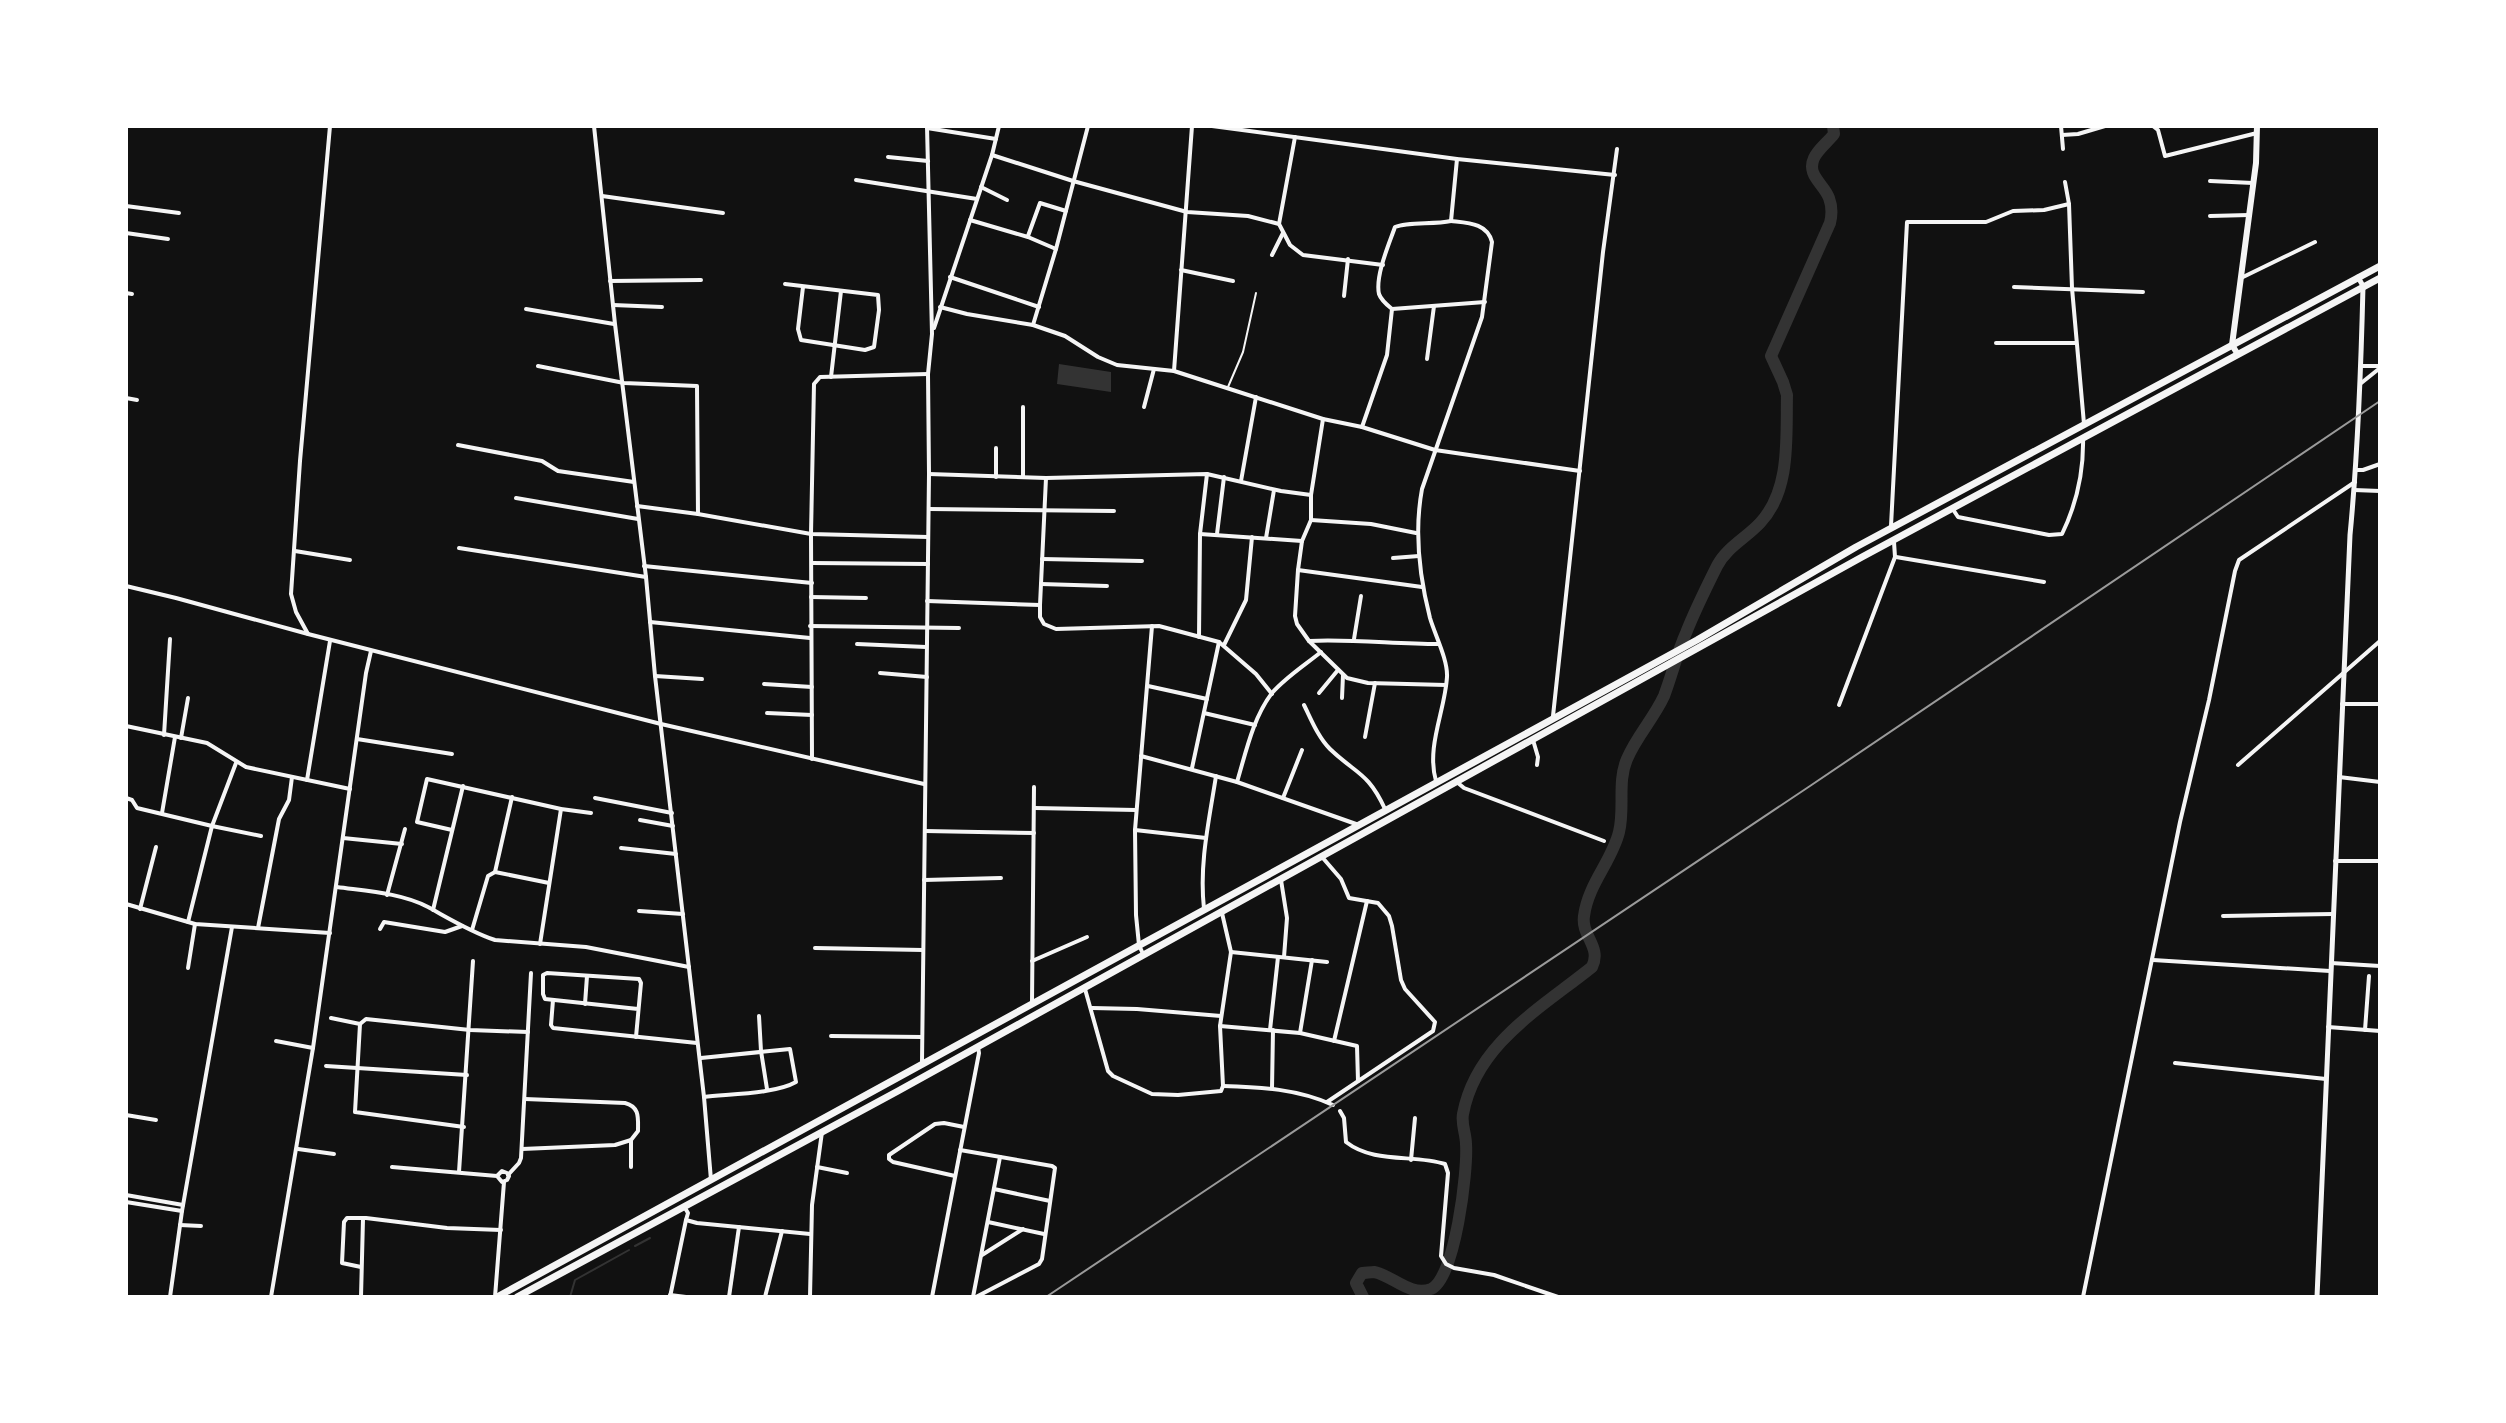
<svg xmlns="http://www.w3.org/2000/svg" width="2506" height="1423" font-family="'Work Sans',sans-serif">
<style>
.water{fill:#333}
.lines{fill:none;stroke-linecap:round;stroke-linejoin:round}
.stream{stroke:#333;stroke-width:2}
.river{stroke:#333;stroke-width:12}
.service{stroke:#f5f5f5;stroke-width:2}
.minor{stroke:#f5f5f5;stroke-width:4}
.tertiary{stroke:#f5f5f5;stroke-width:5}
.secondary{stroke:#f5f5f5;stroke-width:6}
.trunk{stroke:#f5f5f5;stroke-width:7}
.rail{stroke:#9a9a9a;stroke-width:2}
</style>
<rect width="100%" height="100%" fill="#111"/>
<path class="water" d="M1059 364 1111 372V392L1057 384Z"/>
<g class="lines">
<g class="stream">
<path d="M635 1246 650 1238"/>
<path d="M570 1297 575 1280 629 1250"/>
</g>
<path class="river" d="M1363 1297 1356 1283 1362 1273C1366 1273 1370 1272 1374 1272 1392 1275 1410 1297 1431 1289 1455 1279 1468 1170 1466 1144 1466 1134 1461 1124 1463 1114 1476 1044 1541 1008 1592 967 1602 947 1581 936 1584 916 1588 884 1612 861 1619 832 1625 808 1617 782 1627 759 1636 737 1654 718 1664 696 1672 675 1677 653 1686 633 1695 610 1706 588 1717 566 1726 548 1746 538 1760 523 1791 490 1786 438 1787 395L1783 382 1771 356 1830 223C1832 215 1832 206 1829 198 1824 184 1806 175 1814 158 1818 149 1828 142 1834 134L1833 126"/>
<path class="service" d="M1228 387 1243 352 1256 293"/>
<g class="minor">
<path d="M594 126 615 324 646 577 655 676 704 1097 711 1180"/>
<path d="M1212 126 1457 159 1615 175"/>
<path d="M2061 126 2063 149"/>
<path d="M2153 126 2158 130 2165 156 2257 133"/>
<path d="M927 128 996 139"/>
<path d="M2062 135 2078 134 2105 126"/>
<path d="M992 155 1073 181 1187 212 1248 216 1279 224 1290 245 1303 255 1383 265"/>
<path d="M888 157 928 161"/>
<path d="M856 180 977 199"/>
<path d="M2210 181 2253 183"/>
<path d="M2065 182 2069 204 2072 288 2084 424"/>
<path d="M981 187 1007 200"/>
<path d="M602 196 723 213"/>
<path d="M126 206 179 213"/>
<path d="M2210 216 2249 215"/>
<path d="M970 220 1028 237 1056 249"/>
<path d="M1279 224 1295 137"/>
<path d="M126 233 168 239"/>
<path d="M1028 236 1040 203 1066 211"/>
<path d="M1272 255 1283 233"/>
<path d="M1181 270 1233 281"/>
<path d="M950 277 1039 307"/>
<path d="M2241 278 2315 242"/>
<path d="M610 281 701 280"/>
<path d="M785 284 878 295 879 310 874 347 865 350 801 340 798 329 803 287"/>
<path d="M2014 287 2143 292"/>
<path d="M126 293 132 294"/>
<path d="M1344 296 1348 259"/>
<path d="M613 305 662 307"/>
<path d="M940 307 967 314 1033 325 1065 336 1098 357 1117 365 1174 371 1323 419 1362 427 1435 450 1580 471"/>
<path d="M526 309 614 324"/>
<path d="M1392 309 1485 302"/>
<path d="M1033 325 1056 249 1088 126"/>
<path d="M934 328 992 155 999 126"/>
<path d="M1996 343H2076"/>
<path d="M1427 359 1434 306"/>
<path d="M538 366 624 383 697 386 698 514"/>
<path d="M2361 366H2380"/>
<path d="M1174 371 1192 126"/>
<path d="M831 377 841 291"/>
<path d="M2360 384 2380 368"/>
<path d="M126 398 137 400"/>
<path d="M1144 407 1154 369"/>
<path d="M1323 419 1311 495V520L1302 541 1298 570 1295 616 1297 624 1309 641 1347 678 1368 683 1446 685"/>
<path d="M1362 427 1387 355 1392 309C1387 305 1381 300 1379 294 1375 276 1389 244 1395 227 1409 221 1433 225 1451 221"/>
<path d="M458 445 542 461 558 471 634 482"/>
<path d="M2356 470H2363L2380 464"/>
<path d="M929 474 1046 478 1207 474 1281 491 1311 495"/>
<path d="M996 477V448"/>
<path d="M1023 477V407"/>
<path d="M1046 478 1040 605V617L1044 624 1056 629 1159 626 1219 642 1256 674 1272 694"/>
<path d="M1241 481 1256 397"/>
<path d="M2354 490 2380 491"/>
<path d="M516 498 638 519"/>
<path d="M637 506 698 514 811 534 928 537"/>
<path d="M1952 508 1958 517 2049 535 2062 534C2077 503 2084 472 2083 437"/>
<path d="M929 509 1114 511"/>
<path d="M1311 520 1371 524 1416 533"/>
<path d="M1891 526 1907 222H1986L2013 211 2044 210 2069 204"/>
<path d="M1200 534 1302 541"/>
<path d="M1217 534 1224 477"/>
<path d="M1266 538 1274 490"/>
<path d="M459 548 646 577"/>
<path d="M295 551 350 560"/>
<path d="M1896 557 2044 582"/>
<path d="M1393 558 1419 556"/>
<path d="M1042 559 1142 561"/>
<path d="M812 563 928 564"/>
<path d="M644 566 812 583"/>
<path d="M1298 570 1422 587"/>
<path d="M1041 584 1107 586"/>
<path d="M126 586 176 598 308 634 661 724 924 784"/>
<path d="M811 597 866 598"/>
<path d="M927 601 1040 605"/>
<path d="M650 622 810 638"/>
<path d="M810 626 959 628"/>
<path d="M308 634 296 612 291 594 300 461 330 126"/>
<path d="M1199 637 1200 534 1207 474"/>
<path d="M1354 639 1361 596"/>
<path d="M1309 641C1352 639 1395 644 1438 644"/>
<path d="M857 644 926 647"/>
<path d="M1224 645 1246 600 1252 537"/>
<path d="M880 673 927 677"/>
<path d="M655 676 702 679"/>
<path d="M764 684 812 687"/>
<path d="M1148 686 1207 699"/>
<path d="M1319 693 1338 670"/>
<path d="M1342 698 1343 675"/>
<path d="M2342 704H2380"/>
<path d="M1304 705C1311 719 1318 737 1330 749 1356 774 1368 772 1385 809"/>
<path d="M1839 705 1895 557 1894 542"/>
<path d="M767 713 812 715"/>
<path d="M1204 713 1255 725"/>
<path d="M1553 716 1603 252 1617 149"/>
<path d="M126 726 207 743 246 767 350 789"/>
<path d="M164 735 170 639"/>
<path d="M1365 737 1375 683"/>
<path d="M181 738 188 698"/>
<path d="M357 739 452 754"/>
<path d="M1533 740 1538 757 1537 765"/>
<path d="M1141 756 1237 782 1356 824"/>
<path d="M812 759 811 534 814 384 820 377 928 374"/>
<path d="M2238 765 2380 641"/>
<path d="M1192 768 1219 642"/>
<path d="M2339 777 2380 782"/>
<path d="M307 780 330 641"/>
<path d="M1436 781C1426 747 1445 711 1447 677 1448 660 1435 635 1430 618 1419 575 1414 532 1422 489L1482 317 1492 242C1487 223 1468 223 1451 221L1457 159"/>
<path d="M1237 782C1246 752 1253 718 1272 693 1286 677 1305 665 1321 652"/>
<path d="M1458 783 1464 788 1604 841"/>
<path d="M512 797 495 872 549 883"/>
<path d="M126 798 132 800 137 808 212 826 236 763"/>
<path d="M595 798 672 813"/>
<path d="M1283 798 1302 750"/>
<path d="M1035 808 1136 810"/>
<path d="M162 813 175 737"/>
<path d="M640 820 673 826"/>
<path d="M452 830 417 822 427 779 561 809 591 813"/>
<path d="M1135 830 1206 838"/>
<path d="M925 831 1034 833"/>
<path d="M343 838 402 844"/>
<path d="M621 848 676 854"/>
<path d="M1322 857 1341 879 1349 898 1378 903 1389 916 1392 926 1401 980 1405 989 1435 1022 1433 1031 1327 1102"/>
<path d="M2335 861H2380"/>
<path d="M924 880 1001 878"/>
<path d="M1281 880 1287 918 1284 957"/>
<path d="M337 887C366 891 402 893 428 907 450 919 471 932 495 940L586 947 689 967"/>
<path d="M387 895 405 829"/>
<path d="M126 904 195 924 330 933"/>
<path d="M140 909 156 847"/>
<path d="M1204 909C1199 864 1209 821 1216 776"/>
<path d="M433 910 463 786"/>
<path d="M639 911 683 914"/>
<path d="M2223 916 2333 914"/>
<path d="M188 922 212 826 261 836"/>
<path d="M258 928 279 819 289 800 292 777"/>
<path d="M380 929 384 922 445 932 462 926"/>
<path d="M472 930 488 876 495 872"/>
<path d="M540 944 561 809"/>
<path d="M815 948 923 950"/>
<path d="M1231 952 1327 962"/>
<path d="M1143 954 1139 945 1136 915 1135 830 1152 626"/>
<path d="M2153 960 2330 971"/>
<path d="M1032 961 1087 937"/>
<path d="M2331 963 2380 966"/>
<path d="M188 968 195 924"/>
<path d="M1085 989 1108 1071 1113 1076 1152 1094 1178 1095 1221 1091 1223 1086 1220 1026 1231 952 1222 913"/>
<path d="M553 1000 551 1025 553 1028 697 1043"/>
<path d="M1032 1002 1034 787"/>
<path d="M585 1004 587 976"/>
<path d="M1092 1008 1137 1009 1221 1016"/>
<path d="M759 1016 761 1051 767 1089"/>
<path d="M331 1018 360 1024 366 1019 470 1030 528 1032"/>
<path d="M360 1024 355 1112 464 1127"/>
<path d="M1220 1026 1300 1033 1357 1046 1358 1081"/>
<path d="M2328 1027 2380 1031"/>
<path d="M1270 1030 1278 957"/>
<path d="M2365 1030 2369 976"/>
<path d="M1300 1033 1312 960"/>
<path d="M831 1036 922 1037"/>
<path d="M636 1037 641 983 639 979 547 973 543 975V994L545 999 638 1009"/>
<path d="M276 1041 313 1048"/>
<path d="M1334 1041 1367 901"/>
<path d="M701 1058 790 1049 796 1082C775 1094 729 1094 704 1097"/>
<path d="M922 1062 929 474 928 374 932 334 927 126"/>
<path d="M2175 1063 2326 1079"/>
<path d="M326 1066 467 1075"/>
<path d="M1223 1086C1261 1087 1298 1089 1333 1105"/>
<path d="M1272 1088 1273 1030"/>
<path d="M1340 1111 1344 1118 1346 1142C1374 1164 1414 1154 1445 1164L1448 1173 1441 1256 1446 1264 1454 1268 1494 1275 1558 1297"/>
<path d="M126 1115 156 1120"/>
<path d="M298 1149 334 1154"/>
<path d="M522 1149 615 1145 631 1140 638 1131C638 1118 640 1107 625 1103L525 1099"/>
<path d="M960 1150 1052 1166 1055 1168 1042 1259 1039 1264 976 1297"/>
<path d="M1411 1160 1415 1118"/>
<path d="M392 1167 497 1176 502 1182 507 1180 509 1176 507 1173 502 1171 497 1176"/>
<path d="M631 1167V1140"/>
<path d="M817 1167 847 1173"/>
<path d="M459 1172 473 961"/>
<path d="M508 1175 519 1163 521 1158 531 973"/>
<path d="M955 1176 893 1162 889 1159V1155L935 1124 944 1123 964 1127"/>
<path d="M994 1189 1050 1201"/>
<path d="M126 1195 183 1205"/>
<path d="M126 1202 182 1211"/>
<path d="M685 1208 688 1213 686 1220 697 1223 810 1234"/>
<path d="M988 1222 1044 1234"/>
<path d="M180 1225 201 1226"/>
<path d="M982 1255 1023 1229"/>
<path d="M361 1267 342 1263 344 1222 347 1218H366L447 1228 501 1230"/>
<path d="M670 1295 686 1297"/>
<path d="M170 1297 182 1211 232 927"/>
<path d="M271 1297 313 1048 366 673 371 651"/>
<path d="M361 1297 363 1219"/>
<path d="M495 1297 504 1182"/>
<path d="M670 1297 686 1220"/>
<path d="M729 1297 739 1227"/>
<path d="M765 1297 782 1231"/>
<path d="M810 1297 812 1205 822 1132"/>
<path d="M932 1297 979 1053 978 1047"/>
<path d="M973 1297 1000 1157"/>
<path d="M2083 1297 2180 822 2209 700 2235 571 2239 560 2355 482"/>
</g>
<path class="tertiary" d="M2317 1297 2350 535C2358 452 2361 369 2363 286L2358 277"/>
<path class="secondary" d="M2237 353 2232 345 2256 163 2257 126"/>
<g class="trunk">
<path d="M497 1297 1697 640 1856 547 2380 266"/>
<path d="M517 1297 898 1091 1862 557 2380 278"/>
</g>
<path class="rail" d="M1046 1297 1810 786 2380 401"/>
</g>
<rect width="2506" height="1423" fill="none" stroke="#ffffff" stroke-width="256"/>
</svg>
